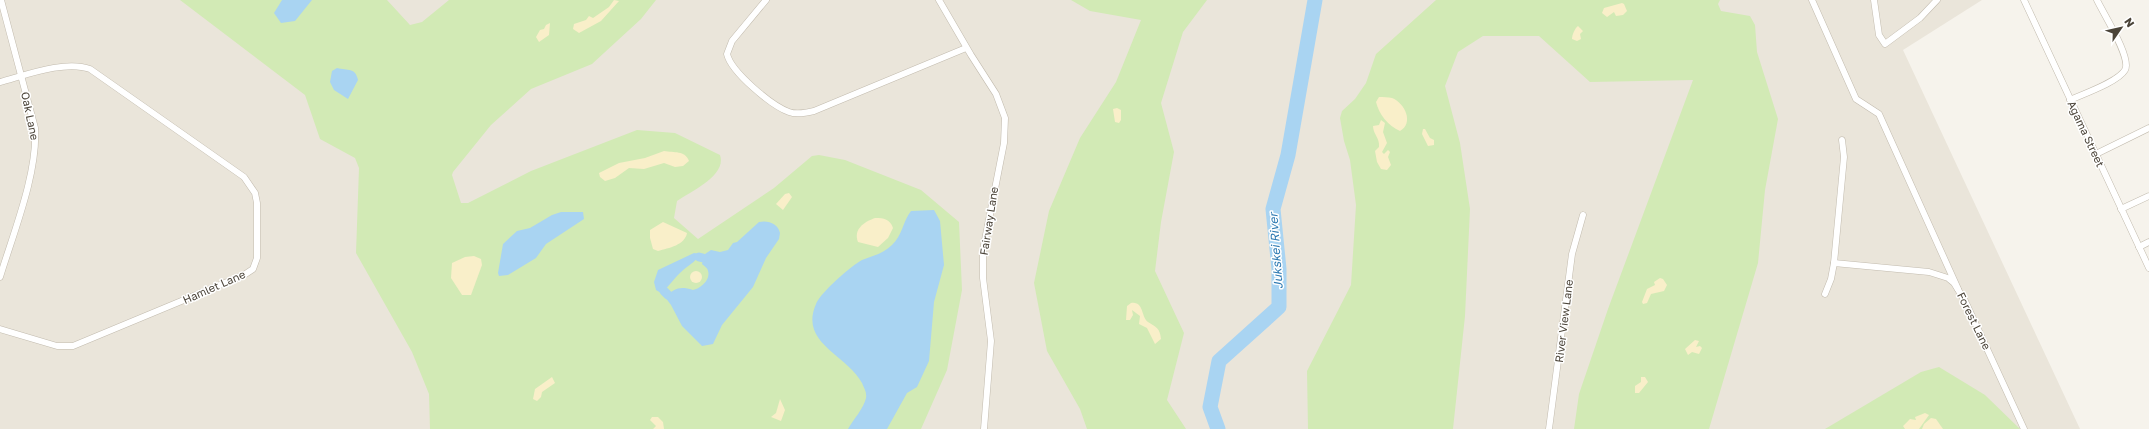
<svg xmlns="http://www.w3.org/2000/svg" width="2149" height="429" font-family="'Golos Text',sans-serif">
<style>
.residential{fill:#eae5da}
.green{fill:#d2eab5}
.sand{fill:#f9efc9}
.water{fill:#a9d4f2}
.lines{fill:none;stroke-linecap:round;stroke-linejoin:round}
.canal{stroke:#a9d4f2;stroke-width:9}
.river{stroke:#a9d4f2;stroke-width:15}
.street-casing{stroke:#c2bbae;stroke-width:7}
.street{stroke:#fff;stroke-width:6}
.labels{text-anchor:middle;stroke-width:3;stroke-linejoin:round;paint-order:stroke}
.street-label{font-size:11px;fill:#4b4439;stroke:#fff}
.water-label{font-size:12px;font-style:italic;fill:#2e7ab2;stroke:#fff}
</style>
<rect width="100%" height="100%" fill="#f6f3ec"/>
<path class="residential" d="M0 0H1982L1903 50 2080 429H0Z"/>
<g class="green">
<path d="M180 0H387L410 25 422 22 449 0H656L641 19 592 64 531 89 491 125 453 172 452 175 461 203H468L531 171 637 130 675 133 720 155C727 175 692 191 677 201L674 218 698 239 774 188 812 156 819 155 845 160 921 190 959 222 962 290 947 370 921 429H430L429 394 412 352 356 253 359 168 355 158 320 139 305 95Z"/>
<path d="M1071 0H1207L1183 32 1161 103 1174 152 1161 222 1155 271 1184 333 1167 400 1186 429H1087L1080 409 1047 351 1034 283 1049 211 1080 138 1116 82 1141 20 1090 11Z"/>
<path d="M1436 0H1720L1718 4 1721 11 1750 16 1755 25 1757 52 1778 119 1765 190 1758 263 1709 429H1574L1579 394 1608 309 1693 80 1590 82 1539 36H1483L1458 52 1445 86 1460 143 1470 209 1465 316 1453 429H1308L1307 371 1351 285 1356 205 1350 160 1344 141 1340 118 1342 111 1355 99 1366 83 1376 54Z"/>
<path d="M1939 367 1985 395 2020 429H1825L1921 372Z"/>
</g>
<g class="sand">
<path d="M614 0 619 1 601 21 579 33 573 29 574 24 586 20 589 16 593 18 609 7Z"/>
<path d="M1622 3 1624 4 1627 11 1623 15 1616 16 1614 12 1607 17 1602 13 1604 8Z"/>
<path d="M550 23 549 35 539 42 536 37 540 30 544 29 546 25Z"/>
<path d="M1578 26 1583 31 1580 34 1581 39 1577 41 1572 39C1572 35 1575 28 1578 26Z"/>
<path d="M1379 97C1383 97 1388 97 1392 98 1405 103 1414 123 1400 131 1388 126 1379 114 1376 102Z"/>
<path d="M1117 108 1121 110V120L1119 123 1115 122 1113 109Z"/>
<path d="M1381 120 1385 123 1383 132 1387 143 1382 152 1384 154 1388 150 1390 152 1388 157 1391 165 1387 170 1381 169 1377 162 1375 151 1379 147C1380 138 1373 134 1373 126L1379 125Z"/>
<path d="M1423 129H1425L1430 138 1434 140V145L1428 146 1422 134Z"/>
<path d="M664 151C674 153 685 150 689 161L683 166 675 167 664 163 644 169 629 168 615 178 605 181 600 177 599 173 619 163 645 158Z"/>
<path d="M789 193 792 197 783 210 776 204 785 194Z"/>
<path d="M875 218C884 218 890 219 893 228L888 238 878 247 858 242C853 229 864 222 875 218Z"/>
<path d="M663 222 687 233C685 245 669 248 658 251L653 249 650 238V230Z"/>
<path d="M474 256 481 259 482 265 471 295H462L451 278 452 263 465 257Z"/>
<circle cx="696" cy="277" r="6"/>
<path d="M1660 278 1663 279 1667 285 1664 291 1651 294 1647 303 1643 304 1642 302 1647 289 1655 285 1654 282Z"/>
<path d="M1131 303C1144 301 1141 317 1148 322 1156 327 1160 328 1161 339L1155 344 1147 328 1139 324 1140 316 1132 310 1133 315 1130 320H1126L1127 306Z"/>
<path d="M1695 340 1699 341 1696 347 1700 346 1702 348 1699 354 1692 352 1688 355 1685 349Z"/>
<path d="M552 377 555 383 542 392 541 397 537 401 533 399 535 389Z"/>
<path d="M1641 377H1645L1648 382 1639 393H1635V386L1641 382Z"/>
<path d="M780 399 785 410 781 421 771 417 776 413Z"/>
<path d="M1925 413 1929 415 1919 429H1905L1903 426 1910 419 1916 420 1915 417Z"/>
<path d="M652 417H658L663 422 664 429H653L656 426 650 420Z"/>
<path d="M1931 418 1936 419 1943 429H1922L1924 424Z"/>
</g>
<g class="water">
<path d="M282 0H312L295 21 281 23 274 13Z"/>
<path d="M337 68C348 71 355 67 358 80L348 99 334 90 330 82 332 71Z"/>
<path d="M934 210 940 221 944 265 934 302 929 361 917 387 907 393 887 429H848C853 420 864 408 866 398 867 392 864 388 862 383 846 354 799 343 816 304 820 293 852 265 862 260 873 256 884 253 892 245 902 236 903 221 911 211Z"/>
<path d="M561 212H583L584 219 546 244 536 258 508 275 499 276 498 273 503 244 517 231 530 228 552 215Z"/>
<path d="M759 222C769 220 778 224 780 233L779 239 766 258 753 287 722 325 713 344 702 346 682 326 671 305 665 297C675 288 680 286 693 290 700 289 711 280 708 271 708 268 704 266 702 264L705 254 711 250 720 252 728 250 733 243 737 242Z"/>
<path d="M694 253 700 254C696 262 687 266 681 272 674 278 669 287 661 293L656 290 654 282 658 270Z"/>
</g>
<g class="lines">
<g class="canal">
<path d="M699 257 703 258"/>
<path d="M664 291 668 295"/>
</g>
<path class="river" d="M1218 429 1210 407 1219 361 1279 307V269L1273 209 1288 155 1315 0"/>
<defs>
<g id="street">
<path d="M766 0 732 41 727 54C731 72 772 106 789 112 797 115 806 113 814 111L966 48"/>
<path d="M939 0 971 55 996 94 1005 118 1004 143 983 250V278L991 341 984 429"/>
<path d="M1812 0 1856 99 1879 114 1958 289"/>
<path d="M1874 0 1879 35 1885 44 1920 18 1937 0"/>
<path d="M2024 0 2149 268"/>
<path d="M0 82C26 75 65 60 90 69L244 177 255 193 257 203V258L253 269 244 275 73 346H57L0 329"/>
<path d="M2070 100C2083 94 2118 82 2125 70 2132 58 2103 13 2097 0"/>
<path d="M2096 154 2149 128"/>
<path d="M2121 209 2149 196"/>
<path d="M2139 247 2149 242"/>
<path d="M1834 263 1929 272 1948 278 1954 283 1965 301 2024 429"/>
<path d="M0 277C13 234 38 173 35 128L1 0"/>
<path d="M1825 294 1831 279 1834 263 1844 157 1842 140"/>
<path d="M1549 429 1572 254 1583 215"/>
</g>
</defs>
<use href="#street" class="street-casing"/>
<use href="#street" class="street"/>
</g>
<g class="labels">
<g class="street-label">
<text transform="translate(30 116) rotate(78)" y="4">Oak Lane</text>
<text transform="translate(2086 134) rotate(65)" y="4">Agama Street</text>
<text transform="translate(989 221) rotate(-81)" y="4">Fairway Lane</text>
<text transform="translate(214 287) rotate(-24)" y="4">Hamlet Lane</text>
<text transform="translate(1564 321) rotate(-83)" y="4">River View Lane</text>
<text transform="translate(1974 321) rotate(64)" y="4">Forest Lane</text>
</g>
<g class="water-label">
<text transform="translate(1276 251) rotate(-94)" y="4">Jukskei River</text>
</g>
</g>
<g transform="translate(2121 28) rotate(56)" stroke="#ffffff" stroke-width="3" paint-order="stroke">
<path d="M0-3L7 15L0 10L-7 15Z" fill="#4b4439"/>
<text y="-6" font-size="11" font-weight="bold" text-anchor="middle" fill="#4b4439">N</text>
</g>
</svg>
